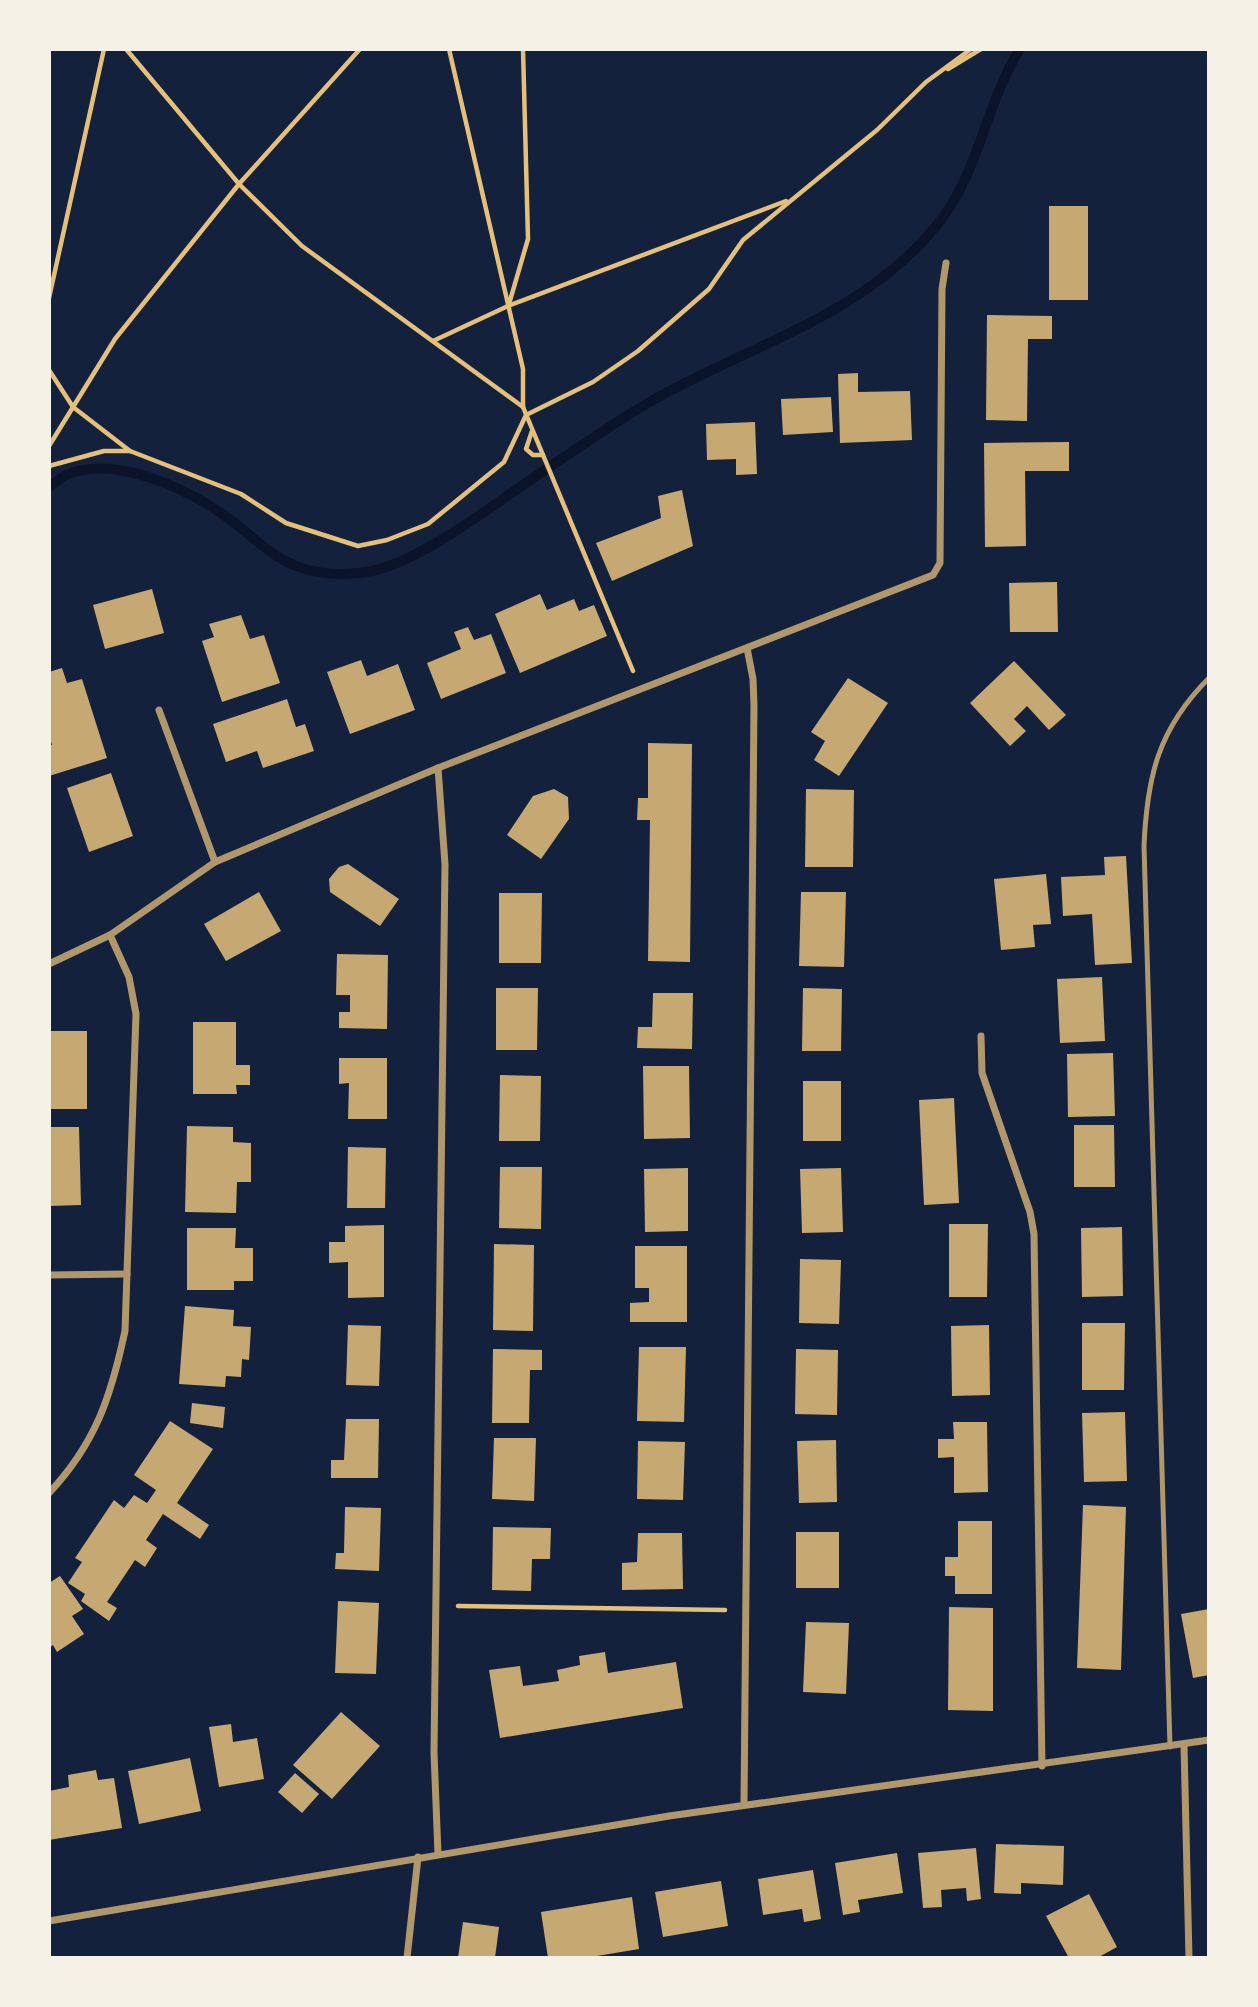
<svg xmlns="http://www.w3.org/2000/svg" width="1258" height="2007" font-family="'Archivo Narrow',sans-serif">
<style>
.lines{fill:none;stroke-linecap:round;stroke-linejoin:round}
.stream{stroke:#0b132b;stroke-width:10}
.building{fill:#c6a872}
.path{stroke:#e5c07b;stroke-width:4.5}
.service{stroke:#b1986c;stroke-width:5}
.minor{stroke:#b1986c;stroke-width:7}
</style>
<rect width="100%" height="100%" fill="#14213d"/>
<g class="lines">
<g class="stream">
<path d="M552 465C586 443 619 419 655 399 754 343 872 313 943 217 980 167 987 101 1020 49"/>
<path d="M49 487C56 482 64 475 71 473 117 457 183 487 221 513 244 528 267 554 294 565 317 575 348 576 372 571 424 560 498 501 545 470"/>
</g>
</g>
<g class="building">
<rect x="1049" y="206" width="39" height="94"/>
<path d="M987 315 1052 316V339H1028L1027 421 986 420Z"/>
<path d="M858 373V392L910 391 912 440 840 443 838 374Z"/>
<path d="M831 397 833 432 783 435 781 399Z"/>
<path d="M755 422 757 474 736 475V459L707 460 706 424Z"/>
<path d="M1069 442V471H1025L1026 546 985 547 984 443Z"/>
<path d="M682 490 693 546 612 581 596 543 661 518 658 496Z"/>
<path d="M1057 582 1058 632H1010L1009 583Z"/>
<path d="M152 589 164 633 105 649 93 605Z"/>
<path d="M540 594 547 610 574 599 579 611 594 605 607 636 520 673 495 614Z"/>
<path d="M241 615 250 639 264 635 280 683 222 702 202 641 214 637 209 624Z"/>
<path d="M468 627 474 640 491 634 506 673 441 699 427 663 461 649 454 632Z"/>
<path d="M361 660 367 676 398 664 415 710 350 734 327 672Z"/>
<path d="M1014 661 1066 715 1049 730 1027 706 1014 719 1026 731 1010 746 970 703Z"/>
<path d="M62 668 67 683 82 679 107 758 49 776V745H52L49 735V672Z"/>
<path d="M848 678 888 703 839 776 814 760 825 741 811 732Z"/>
<path d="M287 699 296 727 305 724 314 751 263 768 257 751 226 762 213 724Z"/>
<path d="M648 743 692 744 690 962 648 961 650 820H637L638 798H648Z"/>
<path d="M111 773 133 836 89 852 67 788Z"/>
<path d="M554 789 568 797 569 819 541 859 507 835 533 796Z"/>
<path d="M806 789 854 790 853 867H805Z"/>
<path d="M1126 856 1132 963 1095 965 1092 914 1063 916 1061 877 1105 875 1104 857Z"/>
<path d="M348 864 399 899 380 926 330 892 329 879 339 867Z"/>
<path d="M1046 874 1051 924 1033 925 1035 947 1001 950 994 879Z"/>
<path d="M259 892 281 931 226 961 204 924Z"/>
<path d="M801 892H846L844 967 799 966Z"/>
<path d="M499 893H542L541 963H499Z"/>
<path d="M337 954 388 955 387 1029 339 1028V1012H350V995H336Z"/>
<path d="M1102 977 1105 1041 1060 1043 1057 979Z"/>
<path d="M496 988H538L537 1050H496Z"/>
<path d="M803 988 842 989 841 1051H802Z"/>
<path d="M653 993H693L692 1049 637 1048 638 1027H652Z"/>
<path d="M193 1022H236V1065H250V1085H236L237 1094H193Z"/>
<rect x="49" y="1031" width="38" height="78"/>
<path d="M1113 1053 1115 1116 1068 1117 1067 1054Z"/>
<path d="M339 1058H387V1119H348L349 1083 339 1084Z"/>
<path d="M643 1066H689L690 1138 644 1139Z"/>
<path d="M500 1075 541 1076 540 1141H499Z"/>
<rect x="803" y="1081" width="38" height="60"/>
<path d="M954 1098 959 1203 924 1205 919 1100Z"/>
<path d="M1074 1125H1114L1115 1187H1074Z"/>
<path d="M187 1126 233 1127V1142L251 1143V1182H237L236 1213 185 1212Z"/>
<path d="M49 1127H79L81 1205 49 1206Z"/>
<path d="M348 1147 386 1148 385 1208H347Z"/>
<path d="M500 1167H542L541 1229 499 1228Z"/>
<path d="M688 1168V1231L645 1232 644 1169Z"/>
<path d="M841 1168 843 1232 802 1233 800 1169Z"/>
<path d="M949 1224H988L987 1297H949Z"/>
<path d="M384 1225V1297L348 1298V1262L329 1263V1242H345V1226Z"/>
<path d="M1122 1227 1123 1296 1082 1297 1081 1228Z"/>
<path d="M187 1228H236L235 1248H253V1281H234V1290H187Z"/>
<path d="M494 1244 534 1245 533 1331 493 1330Z"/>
<path d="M635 1246H687V1322H630V1303L649 1302V1288H635Z"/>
<path d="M800 1259 841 1260 839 1324 799 1323Z"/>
<path d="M185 1306 234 1310 233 1326 251 1327 249 1360 242 1359 241 1377 226 1376 225 1387 179 1384Z"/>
<path d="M1082 1323H1125L1124 1390H1082Z"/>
<path d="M348 1325 381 1326 379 1386 346 1385Z"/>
<path d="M989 1325 990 1395 952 1396 951 1326Z"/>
<path d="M639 1347H686L684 1422 637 1421Z"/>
<path d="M493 1349 542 1350V1370H530L529 1423H492Z"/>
<path d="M796 1349 838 1350 837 1415 795 1414Z"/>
<path d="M192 1403 225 1407 223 1428 190 1423Z"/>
<path d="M1125 1412 1127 1481 1084 1482 1082 1413Z"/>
<path d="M346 1419H379L378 1478H331V1460H344Z"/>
<path d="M170 1421 213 1449 177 1503 209 1525 200 1539 163 1514 146 1540 157 1548 145 1567 135 1560 107 1602 117 1608 109 1621 81 1601 85 1594 68 1583 82 1562 75 1558 114 1500 124 1508 134 1495 147 1503 156 1490 134 1475Z"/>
<path d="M953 1422H987L988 1492 954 1493V1457L938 1458V1439H954Z"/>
<path d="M494 1438H536L534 1501 492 1499Z"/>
<path d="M836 1440 837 1502 799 1503 797 1441Z"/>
<path d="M638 1441 685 1442 683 1500 637 1499Z"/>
<path d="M1083 1505 1126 1507 1121 1670 1077 1668Z"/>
<path d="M345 1507 381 1508 379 1571 335 1569 336 1553H344Z"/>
<path d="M958 1521H992V1594H955V1576H945V1557H958Z"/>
<path d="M493 1527 551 1528 550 1559H532L531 1591 492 1590Z"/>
<rect x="796" y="1532" width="43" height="56"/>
<path d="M638 1533H682L683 1589 622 1590V1563L637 1562Z"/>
<path d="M60 1576 83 1609 72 1616 84 1634 57 1652 53 1645 49 1648V1583Z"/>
<path d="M338 1601 379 1603 376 1674 335 1673Z"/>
<path d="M949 1607 993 1608V1711L948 1710Z"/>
<path d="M1209 1609V1675L1193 1678 1181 1614Z"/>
<path d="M806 1622 849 1623 846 1694 803 1692Z"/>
<path d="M605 1652 608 1673 676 1662 683 1708 500 1738 489 1670 520 1666 523 1686 559 1681 557 1670 580 1665 579 1656Z"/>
<path d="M341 1712 380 1746 332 1799 293 1765Z"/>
<path d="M231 1724 233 1742 257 1738 264 1779 219 1787 209 1727Z"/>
<path d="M190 1758 201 1811 139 1824 128 1771Z"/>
<path d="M96 1770 98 1780 114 1778 122 1828 49 1840V1791L69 1787 68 1775Z"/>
<path d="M295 1773 319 1794 302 1813 278 1792Z"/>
<path d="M996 1844 1064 1846 1063 1885 1021 1883V1894L994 1893Z"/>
<path d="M976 1848 981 1899 967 1901 966 1888 941 1890 942 1907 923 1908 918 1853Z"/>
<path d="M897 1853 903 1893 858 1900 860 1912 843 1915 835 1863Z"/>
<path d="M813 1870 821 1919 804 1922 802 1909 763 1915 758 1879Z"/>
<path d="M721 1881 728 1926 663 1937 655 1892Z"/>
<path d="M1089 1894 1117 1947 1097 1958H1069L1046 1916Z"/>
<path d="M632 1897 639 1949 585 1958H548L541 1912Z"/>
<path d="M463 1922 499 1927 495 1958H458Z"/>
</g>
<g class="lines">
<g class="path">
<path d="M126 49 239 184 302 246 523 407"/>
<path d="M449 49 523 369V407L633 671"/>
<path d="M948 69 981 49"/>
<path d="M49 298 104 49"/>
<path d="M509 304 528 239 523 49"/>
<path d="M433 341 508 306 786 201"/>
<path d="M49 370 73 407 130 451"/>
<path d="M532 431 526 449 533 455H543"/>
<path d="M49 446 115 339 239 184 360 49"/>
<path d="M49 466 104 451H130L241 494 286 523 358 546 387 540 428 524 504 462 526 415 593 382 638 351 709 289 743 240 877 130 926 82 971 49"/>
<path d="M458 1606 725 1610"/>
</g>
<path class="service" d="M1170 1747 1144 846C1147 777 1158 729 1209 678"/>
<g class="minor">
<path d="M159 710 215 862"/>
<path d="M438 768 445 864 434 1753 438 1854"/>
<path d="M49 964 110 935 215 862 438 768 933 575 940 563 942 289 946 263"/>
<path d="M981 1036 982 1073 1030 1212 1034 1234 1042 1766"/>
<path d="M49 1275 127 1274"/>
<path d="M49 1493C96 1443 111 1396 125 1331L136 1014 129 977 110 935"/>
<path d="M1184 1745 1189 1958"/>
<path d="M744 1805 754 705 753 679 747 648"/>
<path d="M49 1921 669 1816 1209 1740"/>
<path d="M407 1958 418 1857"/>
</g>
</g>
<rect width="1258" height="2007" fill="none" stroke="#f6f1e7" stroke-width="102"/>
</svg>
